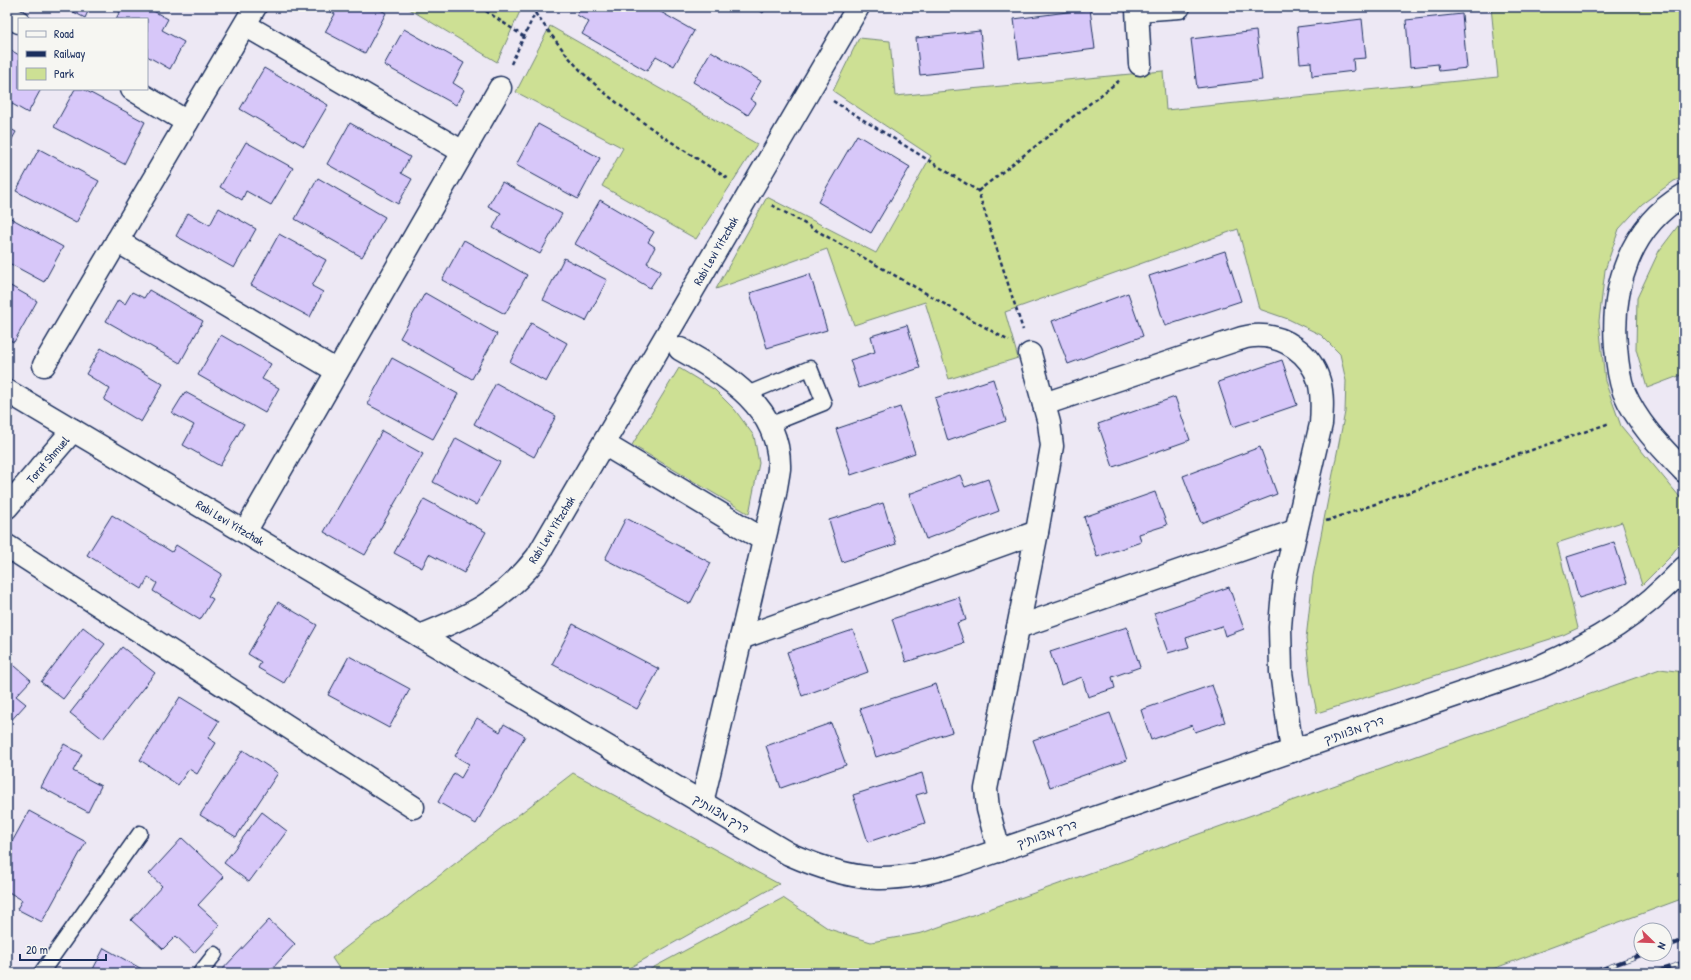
<svg xmlns="http://www.w3.org/2000/svg" width="1691" height="980" font-family="'Patrick Hand','Playpen Sans Hebrew',sans-serif">
<style>
.green{fill:#cde094;stroke:#748879}
.building{fill:#d7c7f9;stroke:#1b2f5e}
.lines{fill:none;stroke-linecap:round;stroke-linejoin:round}
.service-casing{stroke:#1b2f5e;stroke-width:17}
.minor-casing{stroke:#1b2f5e;stroke-width:25}
.tertiary-casing{stroke:#1b2f5e;stroke-width:25}
.path{stroke:#1b2f5e;stroke-width:2.5;stroke-dasharray:4 3;stroke-linecap:butt}
.service{stroke:#f6f6f2;stroke-width:14}
.minor{stroke:#f6f6f2;stroke-width:22}
.tertiary{stroke:#f6f6f2;stroke-width:22}
.rail-casing{stroke:#1b2f5e;stroke-width:4.5}
.rail{stroke:#f6f6f2;stroke-width:3;stroke-dasharray:9;stroke-linecap:butt}
.labels{text-anchor:middle;stroke-width:3.5;stroke-linejoin:round;paint-order:stroke}
.street-label{font-size:12px;fill:#1b2f5e;stroke:#f6f6f2}
</style>
<rect width="100%" height="100%" fill="#ede8f4"/>
<filter id="ink" filterUnits="userSpaceOnUse"><feTurbulence type="fractalNoise" baseFrequency=".025" numOctaves="2"/><feDisplacementMap in="SourceGraphic" scale="8" xChannelSelector="R" yChannelSelector="G"/><feConvolveMatrix kernelMatrix="1 2 1 2 8 2 1 2 1" color-interpolation-filters="sRGB"/></filter>
<g filter="url(#ink)">
<g class="green">
<path d="M406 7H522L497 62Z"/>
<path d="M1491 7H1684V177L1674 181 1642 204 1619 229 1605 270 1599 321 1605 381 1621 426 1684 502V538L1669 558 1642 585 1622 522 1557 543 1578 628 1563 635 1317 713 1311 684 1306 639 1313 576 1345 412 1346 381 1340 354 1321 335 1288 319 1259 309 1238 229 1005 312 1018 358 949 379 925 302 854 325 827 249 716 289 767 197 876 253 931 156 833 91 859 38 890 41 895 96 1163 71 1166 110 1498 77Z"/>
<path d="M550 26 757 144 696 239 602 186 623 148 516 92Z"/>
<path d="M1684 218V374L1647 388 1636 349 1637 298 1659 251Z"/>
<path d="M679 368 715 390 735 410 754 436 759 463 749 514 632 445Z"/>
<path d="M1660 669 1684 672V898L1482 973H643L783 898 829 929 871 942 922 933Z"/>
<path d="M573 773 779 884 620 973H342L332 958Z"/>
</g>
<g class="building">
<path d="M64 7H90L85 18Z"/>
<path d="M122 7H146L168 19 162 30 184 42 170 69 147 56V19H116Z"/>
<path d="M322 7H375L386 13 365 53 325 32 335 14Z"/>
<path d="M581 7H652L694 31 674 66 656 56 647 71 582 34 589 22 577 15Z"/>
<path d="M754 7H767L763 13Z"/>
<path d="M1090 9 1095 49 1019 59 1014 19Z"/>
<path d="M1462 14 1467 68 1439 71 1438 64 1410 67 1406 20Z"/>
<path d="M1362 19 1366 58 1353 59 1354 71 1312 76 1311 62 1300 63 1297 27Z"/>
<path d="M404 29 464 63 453 83 464 90 456 105 384 65Z"/>
<path d="M980 31 984 68 920 75 916 38Z"/>
<path d="M1256 31 1262 80 1197 88 1191 39Z"/>
<path d="M7 48 19 55V89H41L28 113 7 101Z"/>
<path d="M711 51 761 81 750 99 756 103 748 115 693 82Z"/>
<path d="M264 68 328 105 304 146 240 109Z"/>
<path d="M75 89H83L145 122 124 164 54 127Z"/>
<path d="M350 123 410 157 401 173 412 179 398 204 327 164Z"/>
<path d="M538 124 600 158 578 199 516 165Z"/>
<path d="M7 127 16 132 7 148Z"/>
<path d="M857 135 910 167 871 233 818 202Z"/>
<path d="M246 142 293 168 271 205 246 191 242 200 220 187Z"/>
<path d="M39 149 99 181 76 223 16 191Z"/>
<path d="M318 178 385 217 362 257 295 219Z"/>
<path d="M502 182 562 214 540 254 493 228 501 213 488 206Z"/>
<path d="M600 200 654 232 648 242 655 247 647 263 661 271 650 288 575 244Z"/>
<path d="M219 208 256 229 234 268 176 236 188 213 210 225Z"/>
<path d="M7 216 63 247 44 282 7 262Z"/>
<path d="M279 234 326 260 312 286 323 292 310 317 251 285Z"/>
<path d="M464 240 527 275 505 314 442 280Z"/>
<path d="M1225 251 1241 301 1165 326 1149 276Z"/>
<path d="M564 258 607 280 586 321 543 300Z"/>
<path d="M810 274 827 330 767 348 750 293Z"/>
<path d="M7 284 37 301 14 342 7 339Z"/>
<path d="M149 290 203 321 180 363 106 321 118 300 125 304 132 292 144 298Z"/>
<path d="M425 293 497 334 472 379 400 338Z"/>
<path d="M1128 293 1143 336 1068 364 1052 321Z"/>
<path d="M531 323 567 343 546 382 510 362Z"/>
<path d="M907 325 920 368 859 388 850 360 875 352 871 336Z"/>
<path d="M221 335 271 364 262 379 279 388 265 413 198 375Z"/>
<path d="M101 348 163 384 141 422 104 400 110 389 86 374Z"/>
<path d="M392 358 458 394 433 439 367 404Z"/>
<path d="M1282 360 1297 405 1233 427 1218 382Z"/>
<path d="M993 379 1006 421 948 441 935 398Z"/>
<path d="M496 383 556 416 534 457 474 424Z"/>
<path d="M185 392 244 424 220 466 183 445 194 425 172 413Z"/>
<path d="M1175 397 1190 440 1113 467 1098 424Z"/>
<path d="M900 407 915 453 851 475 836 429Z"/>
<path d="M382 431 423 454 365 555 324 532Z"/>
<path d="M456 438 500 462 476 505 433 482Z"/>
<path d="M1260 447 1277 494 1201 523 1183 476Z"/>
<path d="M960 475 965 487 988 479 999 511 926 539 909 494Z"/>
<path d="M1155 492 1167 525 1139 534 1141 542 1097 557 1084 517Z"/>
<path d="M424 499 486 532 464 573 429 554 422 568 394 553Z"/>
<path d="M883 503 896 544 842 562 829 520Z"/>
<path d="M112 515 172 552 176 545 222 574 208 596 213 599 200 620 153 591 157 583 148 577 142 589 87 555Z"/>
<path d="M626 518 711 563 690 604 605 559Z"/>
<path d="M1614 542 1627 583 1579 598 1567 557Z"/>
<path d="M1229 587 1244 629 1225 636 1222 626 1186 638 1189 647 1168 653 1154 613Z"/>
<path d="M959 597 966 620 957 623 964 643 906 662 892 619Z"/>
<path d="M278 602 317 625 284 683 258 668 261 662 248 654Z"/>
<path d="M573 624 659 669 637 709 552 664Z"/>
<path d="M83 627 105 644 63 699 41 682Z"/>
<path d="M1127 627 1140 667 1112 677 1115 688 1088 697 1082 677 1061 685 1050 652Z"/>
<path d="M853 630 868 672 802 696 787 652Z"/>
<path d="M122 647 155 673 103 739 70 713Z"/>
<path d="M349 656 410 689 389 728 328 695Z"/>
<path d="M7 659 31 680 16 696 26 704 7 725Z"/>
<path d="M936 684 952 732 876 757 860 709Z"/>
<path d="M1212 685 1225 722 1195 732 1192 725 1151 740 1141 710Z"/>
<path d="M180 697 219 721 208 738 216 743 197 774 189 769 178 785 140 760Z"/>
<path d="M1110 713 1127 760 1050 787 1033 740Z"/>
<path d="M477 718 500 732 504 724 525 736 476 824 438 802 454 773 461 778 469 764 455 756Z"/>
<path d="M831 723 846 765 781 788 766 746Z"/>
<path d="M64 744 82 754 73 771 101 786 88 812 41 787Z"/>
<path d="M243 750 278 773 236 837 200 815Z"/>
<path d="M922 773 927 792 916 795 925 823 868 842 853 795Z"/>
<path d="M29 811 86 842 42 922 17 909 22 900 7 891V851Z"/>
<path d="M262 812 287 831 249 882 224 863Z"/>
<path d="M182 838 224 877 198 905 220 925 194 953 176 936 163 949 131 920 162 886 149 874Z"/>
<path d="M269 920 295 944 271 970 274 973H219Z"/>
<path d="M104 948 149 973H91Z"/>
</g>
<g class="lines">
<defs>
<g id="service">
<path d="M747 394 810 368 824 403 769 425"/>
<path d="M41 973 140 833"/>
<path d="M200 973 215 954"/>
</g>
<g id="minor">
<path d="M7 15 19 22"/>
<path d="M245 25 463 152"/>
<path d="M1140 64 1137 10 1179 7"/>
<path d="M132 89 187 122"/>
<path d="M1684 195C1630 226 1611 287 1616 347 1617 361 1619 378 1624 392 1637 423 1661 447 1684 471"/>
<path d="M117 241 337 371"/>
<path d="M680 349C727 375 781 408 779 469 778 477 776 486 775 494L702 803"/>
<path d="M44 365 255 7"/>
<path d="M1044 404 1236 340C1242 338 1248 336 1254 336 1283 334 1311 353 1319 381 1323 395 1322 410 1321 424L1285 578 1282 603 1280 627 1281 672 1292 751"/>
<path d="M604 444 764 540"/>
<path d="M7 507 73 430"/>
<path d="M245 532 500 88"/>
<path d="M7 546 413 807"/>
<path d="M1018 627 1295 531"/>
<path d="M420 636 789 854C855 883 891 885 959 864L1539 667C1598 641 1640 615 1684 568"/>
<path d="M741 638 1037 532"/>
<path d="M999 851 988 809 986 789 1037 532 1052 446 1049 423 1030 354"/>
</g>
<path id="tertiary" d="M7 391 420 636C470 616 503 601 537 557L858 7"/>
</defs>
<use href="#service" class="service-casing"/>
<use href="#minor" class="minor-casing"/>
<use href="#tertiary" class="tertiary-casing"/>
<g class="path">
<path d="M480 7 523 36"/>
<path d="M535 13C551 34 566 56 585 75 628 116 679 147 729 179"/>
<path d="M511 64 538 7"/>
<path d="M833 101 978 191 1023 330"/>
<path d="M978 191 1120 80"/>
<path d="M772 205 1009 341"/>
<path d="M1326 521 1610 423"/>
</g>
<use href="#service" class="service"/>
<use href="#minor" class="minor"/>
<use href="#tertiary" class="tertiary"/>
<defs>
<g id="rail">
<path d="M1665 947 1684 940"/>
<path d="M1591 973 1644 954"/>
<path d="M1653 973 1684 962"/>
</g>
</defs>
<use href="#rail" class="rail-casing"/>
<use href="#rail" class="rail"/>
</g>
</g>
<g class="labels">
<g class="street-label">
<text transform="translate(716 251) rotate(-60)" y="4">Rabi Levi Yitzchak</text>
<text transform="translate(48 460) rotate(-49)" y="4">Torat Shmuel</text>
<text transform="translate(230 523) rotate(31)" y="4">Rabi Levi Yitzchak</text>
<text transform="translate(552 530) rotate(-58)" y="4">Rabi Levi Yitzchak</text>
<text transform="translate(1354 730) rotate(-19)" y="4">דרך מצוותיך</text>
<text transform="translate(721 814) rotate(31)" y="4">דרך מצוותיך</text>
<text transform="translate(1047 834) rotate(-19)" y="4">דרך מצוותיך</text>
</g>
</g>
<rect width="1691" height="980" fill="none" stroke="#f6f6f2" stroke-width="24"/>
<rect x="12" y="12" width="1667" height="956" fill="none" stroke="#1b2f5e" stroke-width="1.5" filter="url(#ink)"/>
<rect x="18" y="18" width="130" height="72" fill="#f6f6f2" stroke="#9ea6b7"/>
<rect x="26" y="31" width="20" height="6" fill="#f6f6f2" stroke="#9ea6b7"/>
<text x="54" y="38" font-size="12" fill="#1b2f5e">Road</text>
<rect x="26" y="51" width="20" height="6" fill="#1b2f5e" stroke="#9ea6b7"/>
<text x="54" y="58" font-size="12" fill="#1b2f5e">Railway</text>
<rect x="26" y="68" width="20" height="12" fill="#cde094" stroke="#9ea6b7"/>
<text x="54" y="78" font-size="12" fill="#1b2f5e">Park</text>
<g transform="translate(1653 942) rotate(113)"><circle r="19" fill="#f6f6f2" stroke="#9ea6b7"/>
<path d="M0-3L7 15L0 10L-7 15Z" fill="#d1495b"/>
<text y="-6" font-size="11" font-weight="bold" text-anchor="middle" fill="#1b2f5e">N</text>
</g>
<path d="M20 954v6h86v-6" fill="none" stroke="#1b2f5e" stroke-width="2"/>
<text x="26" y="954" font-size="12" fill="#1b2f5e" stroke="#f6f6f2" stroke-width="3" paint-order="stroke">20 m</text>
</svg>
